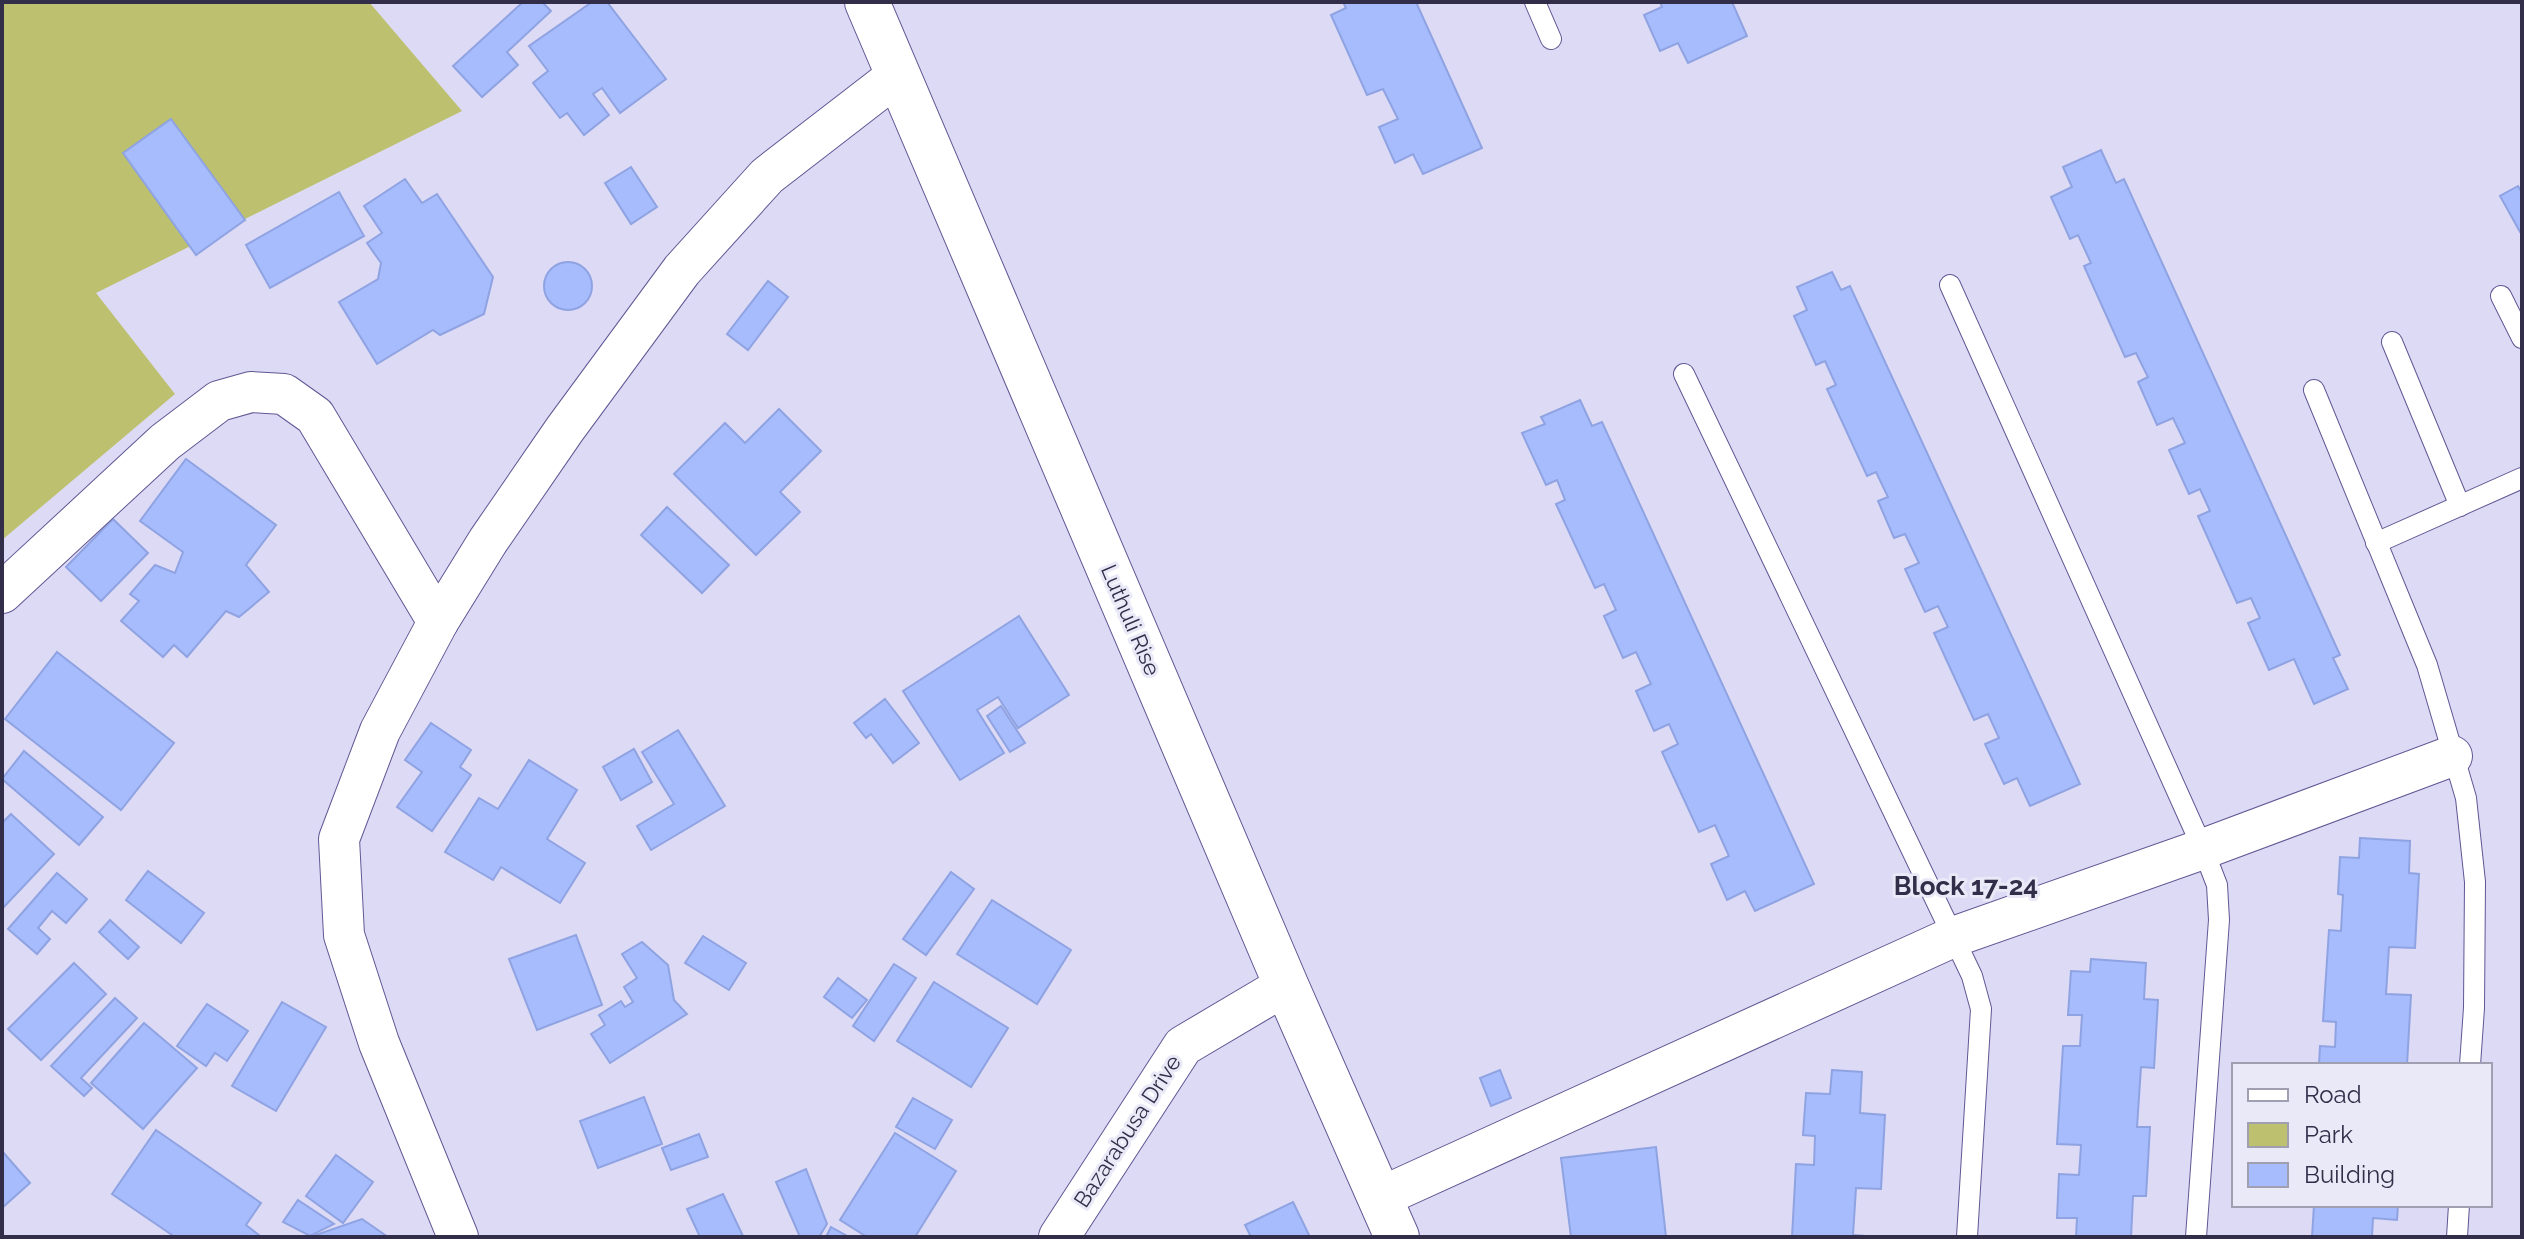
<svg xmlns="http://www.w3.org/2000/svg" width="2524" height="1239" font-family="Raleway,sans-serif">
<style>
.green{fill:#bdc06e}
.building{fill:#a7bcfc;stroke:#8fa3e2;stroke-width:2}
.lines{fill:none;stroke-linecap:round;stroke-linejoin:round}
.service-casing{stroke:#615793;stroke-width:22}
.minor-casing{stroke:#615793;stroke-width:42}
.tertiary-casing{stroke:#615793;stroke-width:46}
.service{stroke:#fff;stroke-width:20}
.minor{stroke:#fff;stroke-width:40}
.tertiary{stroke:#fff;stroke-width:44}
.labels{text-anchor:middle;stroke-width:6;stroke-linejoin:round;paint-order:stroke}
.street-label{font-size:22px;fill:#322e49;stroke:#eae9f7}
.quarter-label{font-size:26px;font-weight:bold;fill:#322e49;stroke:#eae9f7}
</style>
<rect width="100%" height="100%" fill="#dddaf6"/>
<path class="green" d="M2 2H369L462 111 96 293 175 394 2 540Z"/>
<g class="building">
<path d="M523 2H542L551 11 507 52 518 65 482 97 453 66Z"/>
<path d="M592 2H607L666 79 620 113 602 88 593 94 609 115 584 135 567 113 560 118 533 83 548 71 529 46Z"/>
<path d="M1343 2H1416L1482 148 1423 174 1413 154 1395 163 1379 127 1398 119 1383 89 1367 95 1331 15 1346 8Z"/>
<path d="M1660 2H1732L1747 36 1688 63 1678 43 1660 51 1644 15 1662 7Z"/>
<path d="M171 119 245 220 196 255 123 153Z"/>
<path d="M2101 150 2116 183 2124 179 2340 655 2333 658 2348 689 2314 704 2294 659 2269 670 2248 623 2260 618 2251 598 2237 603 2198 516 2210 511 2200 489 2189 494 2169 450 2185 443 2173 418 2157 425 2138 382 2148 377 2136 353 2125 357 2084 266 2091 263 2078 235 2070 239 2051 197 2072 187 2063 167Z"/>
<path d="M631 167 657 207 631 224 605 183Z"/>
<path d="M405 179 422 203 437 194 493 277 484 314 440 335 433 330 377 364 339 302 378 279 381 263 367 243 382 233 364 206Z"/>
<path d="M2518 186 2522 193V231L2520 232 2500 196Z"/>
<path d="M339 192 364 236 270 288 246 245Z"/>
<circle cx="568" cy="286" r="24"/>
<path d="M1832 272 1841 290 1850 286 2080 784 2030 806 2017 778 2004 784 1985 744 1999 738 1988 714 1974 720 1934 633 1948 627 1938 606 1925 612 1905 569 1919 563 1905 534 1894 538 1878 501 1888 497 1876 472 1867 476 1827 389 1836 385 1825 361 1816 365 1794 316 1807 310 1797 287Z"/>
<path d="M768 281 788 297 748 350 727 334Z"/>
<path d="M1580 400 1592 426 1602 422 1814 884 1755 911 1745 891 1727 900 1711 864 1729 856 1715 825 1699 832 1662 752 1678 744 1669 724 1654 731 1636 691 1651 684 1636 652 1623 658 1604 616 1616 610 1604 584 1595 588 1556 504 1565 500 1557 480 1546 485 1522 433 1545 424 1541 417Z"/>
<path d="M779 409 821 451 780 492 800 512 756 555 674 474 725 423 745 443Z"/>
<path d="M186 459 276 525 246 565 269 592 239 617 226 611 187 657 174 645 163 657 121 621 139 601 130 594 155 565 175 573 183 552 140 521Z"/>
<path d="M667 507 729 565 702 593 641 535Z"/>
<path d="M113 519 148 553 101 601 66 567Z"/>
<path d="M1019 616 1069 695 1018 728 998 697 977 710 1004 753 960 780 903 691Z"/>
<path d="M57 652 174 743 121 810 5 719Z"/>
<path d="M885 699 919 743 893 763 871 734 866 738 854 723Z"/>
<path d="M1001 706 1025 743 1010 752 987 716Z"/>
<path d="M431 723 471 750 460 767 471 775 432 831 397 807 422 772 405 760Z"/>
<path d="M678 730 725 806 651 850 637 826 674 804 642 752Z"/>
<path d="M634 749 652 782 621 800 603 767Z"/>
<path d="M24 751 103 817 79 845 2 779Z"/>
<path d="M529 760 577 790 547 839 585 863 560 903 501 867 493 880 445 852 479 798 498 809Z"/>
<path d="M11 814 54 854 2 909V823Z"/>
<path d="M2360 838 2410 841 2409 873 2419 874 2415 948 2389 947 2386 994 2411 995 2407 1065H2319L2320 1046 2335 1047 2336 1022 2323 1021 2329 930 2341 931 2343 895 2338 894 2340 857 2359 858Z"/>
<path d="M148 871 204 913 181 943 126 900Z"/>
<path d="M951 872 974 889 926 955 903 939Z"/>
<path d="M57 873 87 899 66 923 52 911 38 928 50 939 37 954 8 929Z"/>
<path d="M992 900 1071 950 1037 1004 957 954Z"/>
<path d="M110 920 139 947 128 959 99 932Z"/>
<path d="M576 935 602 1005 537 1030 509 959Z"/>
<path d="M703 936 746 963 729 990 685 963Z"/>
<path d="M642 942 668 965 674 1000 687 1014 610 1063 591 1034 605 1025 599 1015 621 1001 625 1007 633 1002 624 987 637 978 622 954Z"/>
<path d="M2091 959 2146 963 2144 999 2158 1000 2154 1068 2141 1067 2137 1127H2150L2146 1196H2133L2131 1237H2076L2077 1218H2057L2059 1174 2079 1175 2081 1145 2057 1144 2063 1046H2080L2082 1015H2068L2071 971 2090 972Z"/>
<path d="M74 963 106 994 41 1060 8 1029Z"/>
<path d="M894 964 916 978 874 1041 853 1026Z"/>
<path d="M838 978 867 1000 852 1018 824 997Z"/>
<path d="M934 982 1008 1028 971 1087 897 1041Z"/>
<path d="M115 998 137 1018 81 1078 92 1088 84 1096 51 1066Z"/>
<path d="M282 1002 326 1027 276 1111 232 1086Z"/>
<path d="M207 1004 248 1031 227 1061 215 1053 206 1066 177 1046Z"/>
<path d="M144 1023 197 1068 143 1129 91 1083Z"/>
<path d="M1500 1070 1511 1098 1491 1106 1480 1078Z"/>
<path d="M1832 1070 1862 1072 1860 1113 1885 1115 1881 1189 1856 1188 1853 1235 1879 1237H1792L1796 1164 1814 1165 1815 1136 1803 1135 1806 1093 1830 1094Z"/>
<path d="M644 1097 662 1144 598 1168 580 1121Z"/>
<path d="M913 1098 952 1120 935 1149 896 1127Z"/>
<path d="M156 1130 261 1203 246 1225 259 1235 257 1237H175L112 1194Z"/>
<path d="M895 1133 956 1171 915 1237H867L840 1220Z"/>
<path d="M699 1134 708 1157 671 1170 662 1148Z"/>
<path d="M1656 1147 1666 1237H1571L1561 1158Z"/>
<path d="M2 1151 30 1183 2 1208Z"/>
<path d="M336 1155 373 1182 343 1223 306 1196Z"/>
<path d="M806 1169 827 1224 819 1237H800L776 1182Z"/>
<path d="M723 1194 743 1236 700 1237 687 1209Z"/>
<path d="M298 1200 334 1224 310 1236 283 1222Z"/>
<path d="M1293 1202 1310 1237H1251L1245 1225Z"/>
<path d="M2314 1205H2398L2397 1220 2373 1218 2372 1237H2312Z"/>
<path d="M362 1219 388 1237H310Z"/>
<path d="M831 1227 849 1237H826Z"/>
</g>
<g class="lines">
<defs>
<g id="service">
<path d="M1535 2 1551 39"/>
<path d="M1950 285 2203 849 2217 885 2219 920 2196 1237"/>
<path d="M2501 296 2522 338"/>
<path d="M2392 342 2460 506"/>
<path d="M1684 374 1972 976 1981 1009 1967 1237"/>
<path d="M2314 390 2427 665 2466 798 2475 882 2474 1008 2470 1065"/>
<path d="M2376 543 2522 478"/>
<path d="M2457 1237 2459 1205"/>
</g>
<g id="minor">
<path d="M2 593 165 442 219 401 251 392 284 394 315 416 438 622"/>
<path d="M1381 1197 1953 937 2203 849 2452 756"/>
<path d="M458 1237 379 1043 344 935 339 839 380 731 438 622 488 541 565 429 682 270 767 176 899 74"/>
<path d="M1059 1237 1183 1046 1286 985"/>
</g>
<path id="tertiary" d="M867 2 1286 985 1397 1237"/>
</defs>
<use href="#service" class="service-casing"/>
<use href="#minor" class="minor-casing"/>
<use href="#tertiary" class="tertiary-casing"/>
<use href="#service" class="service"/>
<use href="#minor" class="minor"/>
<use href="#tertiary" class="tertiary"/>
</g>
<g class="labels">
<g class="street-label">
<text transform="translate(1131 620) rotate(67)" y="8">Luthuli Rise</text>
<text transform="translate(1127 1131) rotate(-57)" y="8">Bazarabusa Drive</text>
</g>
<g class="quarter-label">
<text x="1966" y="895">Block 17-24</text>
</g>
</g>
<rect width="2524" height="1239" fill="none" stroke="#322e49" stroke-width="8"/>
<rect x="2232" y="1063" width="260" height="144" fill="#eae9f7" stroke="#a09eb1" stroke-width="2"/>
<rect x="2248" y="1089" width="40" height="12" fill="#ffffff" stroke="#a09eb1" stroke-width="2"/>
<text x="2304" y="1103" font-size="24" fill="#322e49">Road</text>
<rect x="2248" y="1123" width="40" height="24" fill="#bdc06e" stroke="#a09eb1" stroke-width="2"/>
<text x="2304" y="1143" font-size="24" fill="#322e49">Park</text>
<rect x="2248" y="1163" width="40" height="24" fill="#a7bcfc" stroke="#a09eb1" stroke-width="2"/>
<text x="2304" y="1183" font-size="24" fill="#322e49">Building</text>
</svg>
